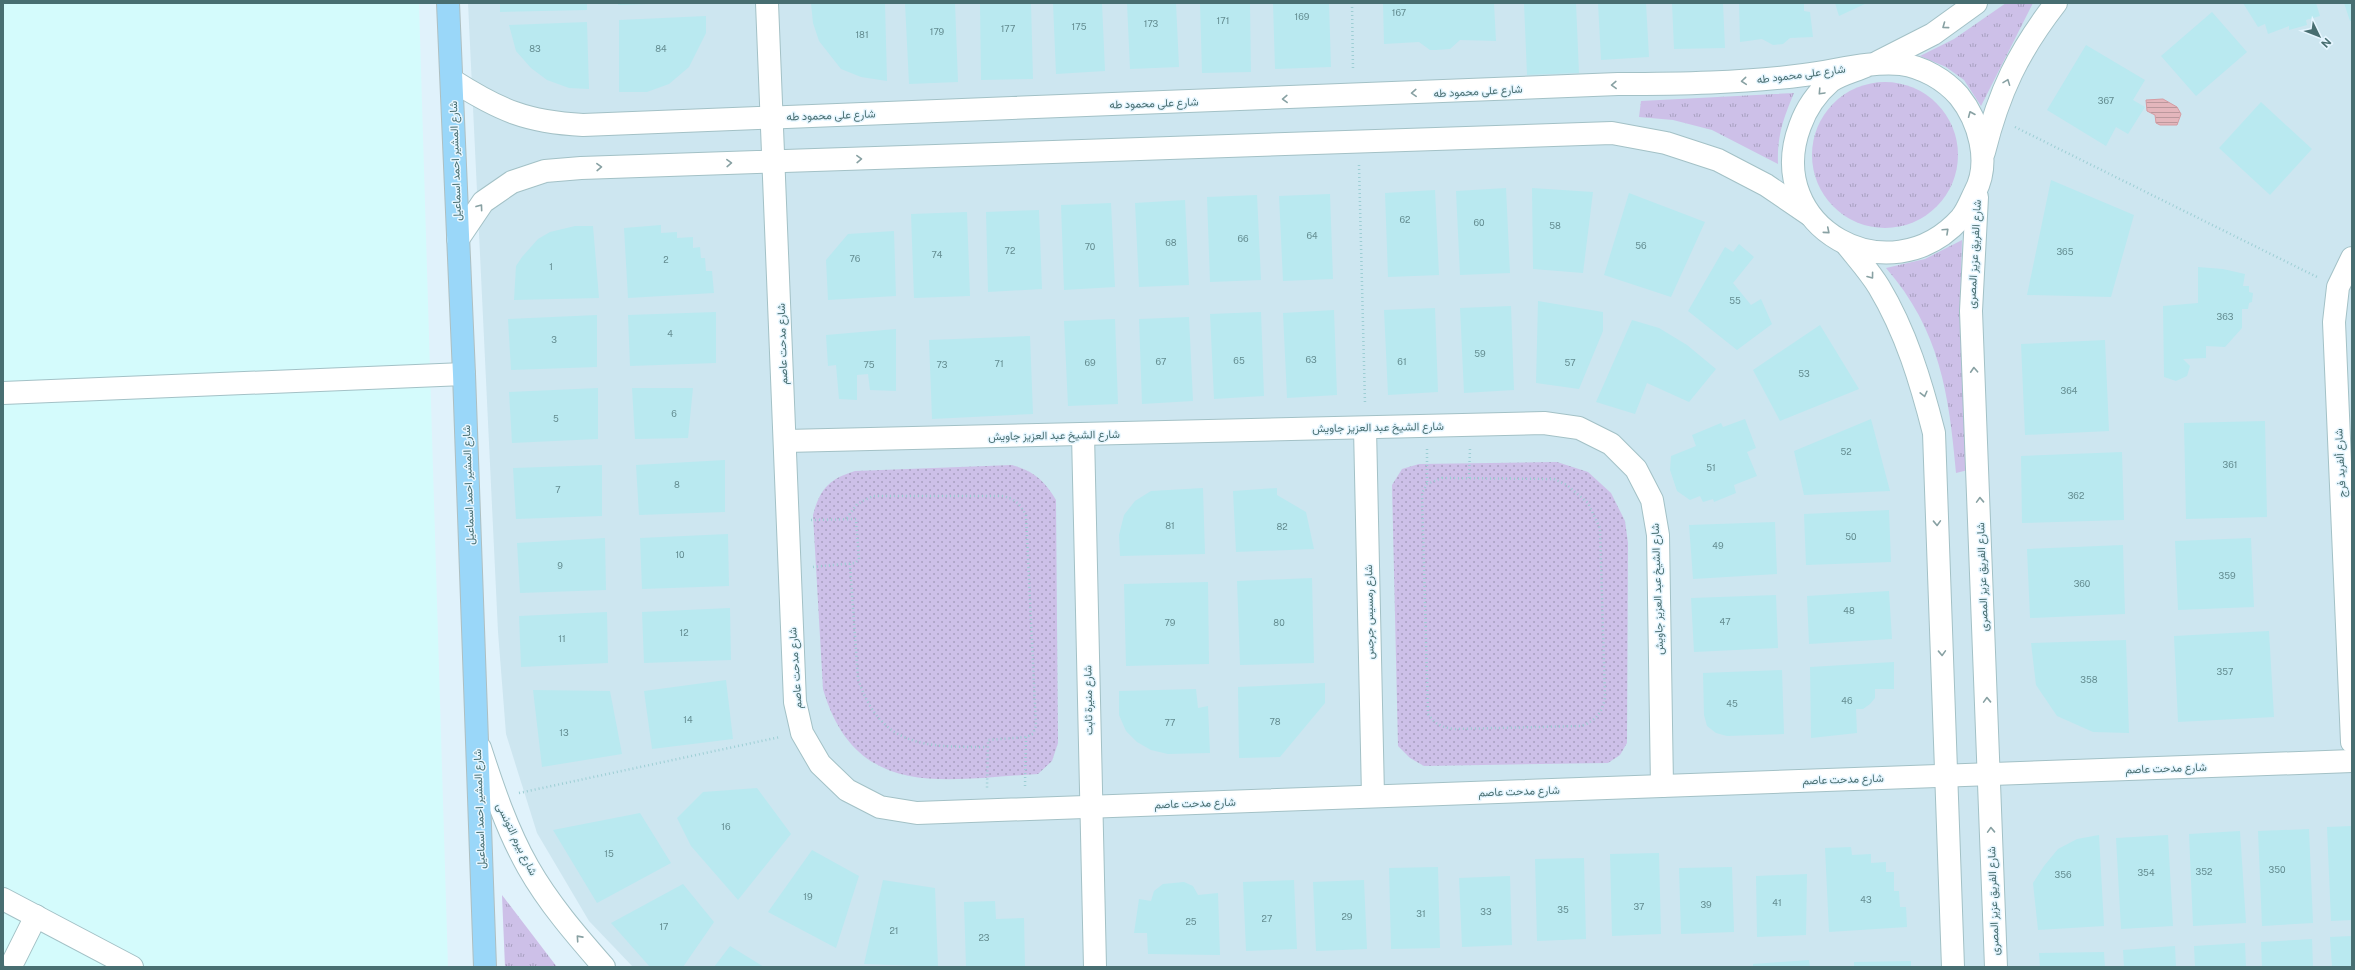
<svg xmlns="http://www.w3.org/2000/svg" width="2355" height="970" font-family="'Public Sans',Vazirmatn,sans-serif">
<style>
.residential{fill:#cde6f0}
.commercial{fill:#d4fbfc}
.grass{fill:url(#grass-tufts)}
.garden{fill:url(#garden-dots)}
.water{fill:url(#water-rules);stroke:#d59ca3}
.building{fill:#b9e9f0}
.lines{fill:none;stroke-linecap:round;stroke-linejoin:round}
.minor-casing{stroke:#a3c1c6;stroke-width:24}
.major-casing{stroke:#aebfc1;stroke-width:24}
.path{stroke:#9dced4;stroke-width:2.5;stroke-dasharray:1 3;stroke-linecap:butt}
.minor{stroke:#fff;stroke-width:22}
.major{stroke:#9ad7f9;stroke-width:22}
.oneway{stroke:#88a1a3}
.labels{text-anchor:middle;stroke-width:3;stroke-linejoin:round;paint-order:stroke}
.number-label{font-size:9px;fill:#648d91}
.street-label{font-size:11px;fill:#486e71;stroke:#e6f6ff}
</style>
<defs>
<pattern id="grass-tufts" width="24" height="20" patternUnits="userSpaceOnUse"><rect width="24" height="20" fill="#cdc0e8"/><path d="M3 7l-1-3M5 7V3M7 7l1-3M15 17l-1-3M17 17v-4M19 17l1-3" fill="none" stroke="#a8a0c0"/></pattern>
<pattern id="garden-dots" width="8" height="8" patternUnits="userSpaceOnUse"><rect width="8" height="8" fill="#cdc0e8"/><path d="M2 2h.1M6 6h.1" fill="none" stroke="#a8a0c0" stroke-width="1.8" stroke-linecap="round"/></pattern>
<pattern id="water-rules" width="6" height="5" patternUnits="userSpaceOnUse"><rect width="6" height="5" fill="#e4b6bc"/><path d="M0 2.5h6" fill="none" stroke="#bb989d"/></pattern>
</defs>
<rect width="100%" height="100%" fill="#e0f2fb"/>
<path class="residential" d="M468 3H2352V967H633L589 921 537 833 506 734 498 632Z"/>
<path class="commercial" d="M3 3H419L448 967H3Z"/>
<g class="grass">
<path d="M2006 3H2033L1981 106 1964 80 1946 67 1920 56 1954 39Z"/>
<circle cx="1885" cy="155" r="73"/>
<path d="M1794 93C1783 119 1777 136 1778 164L1712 130 1673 120 1639 117 1641 101Z"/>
<path d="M1962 240 1960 311 1968 470 1956 473C1949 394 1940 330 1886 268L1925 259Z"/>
<path d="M502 895 557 967H505Z"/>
</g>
<g class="garden">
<path d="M1557 462 1588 472 1611 493 1625 521 1628 543 1627 743 1620 755 1608 763 1424 766 1410 758 1398 746 1392 485 1402 469 1419 464Z"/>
<path d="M1012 465C1034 471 1045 481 1056 500L1058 743 1052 761 1038 774C946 779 856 802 823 689L813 515C820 489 829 479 855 471Z"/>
</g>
<path class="water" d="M2163 99 2177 107 2181 114 2177 125H2160L2156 123 2155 115 2147 111 2146 100Z"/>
<g class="building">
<path d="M500 3H587V10L500 12Z"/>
<path d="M618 3H648V4L618 5Z"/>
<path d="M811 3H885L887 81 861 77 841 69 819 41 813 23Z"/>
<path d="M905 3H955L958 82 909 84Z"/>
<path d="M980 3H1031L1033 79 981 80Z"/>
<path d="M1053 3H1102L1105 71 1056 74Z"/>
<path d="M1127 3H1176L1179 67 1130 69Z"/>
<path d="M1200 3H1250L1251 72 1202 73Z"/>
<path d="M1273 3H1329L1331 67 1275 69Z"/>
<path d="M1383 3H1494L1496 41 1460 40 1450 49 1436 50H1430L1419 42 1384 44Z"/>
<path d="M1524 3H1576L1579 73 1527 75Z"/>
<path d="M1598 3H1646L1649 57 1601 60Z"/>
<path d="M1672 3H1723L1725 48 1674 49Z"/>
<path d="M1739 3H1804V11L1810 12 1813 37 1790 38 1783 44 1773 45 1762 39 1740 42Z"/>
<path d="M1835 3H1867L1839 16Z"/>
<path d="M2243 3H2316L2320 16 2306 20 2307 25 2289 30V26L2268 34 2265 24 2258 27Z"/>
<path d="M2344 3H2352V21H2350Z"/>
<path d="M2212 12 2247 52 2196 96 2161 56Z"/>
<path d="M706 16V33L689 67 669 84 647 92H619V20Z"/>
<path d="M587 22 589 89 569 88 547 80 531 68 516 51 509 25Z"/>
<path d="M2086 45 2145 80 2133 100 2145 107 2128 134 2116 127 2106 146 2047 110Z"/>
<path d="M2261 102 2312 149 2270 195 2219 148Z"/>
<path d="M2051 180 2134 215 2111 297 2027 295Z"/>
<path d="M1506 188 1510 273 1460 275 1456 191Z"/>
<path d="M1532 188 1593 192 1583 273 1533 269Z"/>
<path d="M1435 190 1439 275 1388 277 1385 193Z"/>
<path d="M1629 193 1705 222 1671 297 1604 275Z"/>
<path d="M1330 194 1333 279 1283 281 1279 196Z"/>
<path d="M1257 195 1261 280 1210 282 1207 197Z"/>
<path d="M1185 200 1189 285 1139 287 1135 203Z"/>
<path d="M1111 203 1115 287 1064 290 1061 205Z"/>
<path d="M1039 210 1042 289 988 292 986 212Z"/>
<path d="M967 212 970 296 914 298 911 214Z"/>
<path d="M661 225V233L677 232V238L693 237V248L700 247 701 258H705L706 271H712L714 293 628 298 624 228Z"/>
<path d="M575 226H593L599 298 514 300 516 266 522 257 538 239 550 232Z"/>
<path d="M894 231 896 296 828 300 826 260 848 234Z"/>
<path d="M1739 244 1754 257 1733 283 1751 305 1761 299 1772 324 1737 350 1688 311 1725 247 1733 252Z"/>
<path d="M2198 267 2223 269 2245 274 2243 286H2249V292L2253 293 2252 302 2249 303 2248 309H2242V328L2225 347 2206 346V358L2183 359 2190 366 2187 376 2176 381 2164 377 2163 306 2198 303Z"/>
<path d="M1538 301 1603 312V331L1579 389 1536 383Z"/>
<path d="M1511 306 1514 390 1464 393 1460 308Z"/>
<path d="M1435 308 1438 392 1388 395 1384 310Z"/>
<path d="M1334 310 1337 395 1287 398 1283 313Z"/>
<path d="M716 312V363L630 366 628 315Z"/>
<path d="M1261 312 1264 396 1214 399 1210 314Z"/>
<path d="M597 315V367L511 370 508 319Z"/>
<path d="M1189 317 1193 401 1142 404 1139 319Z"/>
<path d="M1115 319 1118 404 1068 406 1064 321Z"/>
<path d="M1632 320 1659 328 1687 345 1716 369 1689 402 1647 383 1635 414 1596 402Z"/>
<path d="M1820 325 1859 389 1780 421 1753 370Z"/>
<path d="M896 329V391L870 390 868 374 857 375V400L839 399 836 365 828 366 826 335Z"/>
<path d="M1030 336 1033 414 932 419 929 340Z"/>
<path d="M2105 340 2109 431 2025 435 2021 344Z"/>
<path d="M598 388V439L512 443 509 392Z"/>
<path d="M632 388H693L688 438 635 439Z"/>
<path d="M1745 419 1756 448 1747 452 1757 476 1734 485 1736 493 1714 502 1713 499 1703 502 1700 496 1690 500 1677 491 1670 470 1671 456 1696 446 1692 435 1721 423 1723 427Z"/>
<path d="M1871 419 1890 491 1804 495 1794 451Z"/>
<path d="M2265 421 2267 517 2186 519 2184 423Z"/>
<path d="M2122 452 2124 520 2022 523 2021 456Z"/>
<path d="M725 460V512L639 515 636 465Z"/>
<path d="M602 465V516L516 519 513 468Z"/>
<path d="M1203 488 1205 554 1120 556 1119 535 1124 515 1135 501 1151 491Z"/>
<path d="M1277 488V495L1306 512 1314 549 1236 552 1233 491Z"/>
<path d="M1889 510 1891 562 1806 565 1804 514Z"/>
<path d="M1775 522 1777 574 1693 579 1689 525Z"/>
<path d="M728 534 729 586 642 589 640 538Z"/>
<path d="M605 538 606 590 520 593 517 543Z"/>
<path d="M2251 538 2254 607 2178 610 2175 541Z"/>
<path d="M2123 545 2125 614 2030 618 2027 549Z"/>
<path d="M1312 578 1314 663 1240 665 1237 581Z"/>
<path d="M1208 582 1209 664 1126 666 1124 584Z"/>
<path d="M1889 591 1892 639 1809 644 1807 596Z"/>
<path d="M1776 595 1778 648 1694 652 1691 598Z"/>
<path d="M730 608 731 660 644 663 642 612Z"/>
<path d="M607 612 608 663 521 667 519 616Z"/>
<path d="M2269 631 2274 717 2178 722 2174 636Z"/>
<path d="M2126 640 2129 733 2093 732 2057 716 2036 685 2031 643Z"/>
<path d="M1894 662V689H1875V698L1870 704 1863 709H1856L1857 733 1811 738 1810 667Z"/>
<path d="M1782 670 1784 734 1727 736 1716 733 1707 726 1704 715 1703 673Z"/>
<path d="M726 680 733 739 652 749 644 691Z"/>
<path d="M1325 683V703L1280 757 1239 758 1238 687Z"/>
<path d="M1196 689 1198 708 1208 706 1210 753 1168 754 1151 750 1137 742 1126 731 1119 715V691Z"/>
<path d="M533 690 610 691 622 754 542 767Z"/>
<path d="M757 788 791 834 738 900 691 846 677 818 703 792Z"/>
<path d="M640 813 671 863 597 903 553 830Z"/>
<path d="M2352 826V920L2331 921 2327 827Z"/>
<path d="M2309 829 2313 923 2262 926 2258 831Z"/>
<path d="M2240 831 2246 923 2193 926 2189 834Z"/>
<path d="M2099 835 2104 926 2038 930 2033 883 2044 866 2058 849 2077 839Z"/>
<path d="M2168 835 2173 926 2121 929 2116 838Z"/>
<path d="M1851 847 1852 855 1871 854V863L1886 862V872H1894V891H1899L1900 907H1906L1907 927 1829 932 1825 848Z"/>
<path d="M812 850 859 876 836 948 768 912Z"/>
<path d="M1659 853 1661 934 1612 936 1610 854Z"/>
<path d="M1584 858 1586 939 1537 941 1535 859Z"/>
<path d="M1438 867 1440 948 1391 949 1389 868Z"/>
<path d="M1732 867 1734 932 1681 934 1679 868Z"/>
<path d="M1807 874 1806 935 1757 937 1756 876Z"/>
<path d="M1510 876 1512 945 1462 947 1459 878Z"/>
<path d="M883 880 935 888 938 967 864 964Z"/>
<path d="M1294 880 1297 949 1246 951 1243 882Z"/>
<path d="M1364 880 1367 949 1316 951 1313 882Z"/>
<path d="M1184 882 1193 886 1198 895 1218 893 1220 955 1148 954 1147 933H1134L1139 899 1151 901 1154 891 1163 884Z"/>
<path d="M683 884 714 922 683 967H650L611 923Z"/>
<path d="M995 901 996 919 1024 918 1025 967H966L964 902Z"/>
<path d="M2352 936V967H2332L2330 937Z"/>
<path d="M2312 939 2313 967H2262L2261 942Z"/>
<path d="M2245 943 2246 967H2195L2194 946Z"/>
<path d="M730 946 764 967H714Z"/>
<path d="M2175 946 2176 967H2124L2123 950Z"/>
<path d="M2104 952 2105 967H2040L2039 953Z"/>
<path d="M1809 960 1810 967H1753V964Z"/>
<path d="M1911 961V967H1854V962Z"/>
</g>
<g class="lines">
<defs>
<g id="minor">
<path d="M767 3 795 702 802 733 820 764 847 790 880 807 917 813 2352 761"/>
<path d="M1878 62 1933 34 1976 3"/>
<path d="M452 80C499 110 526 122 583 125L1618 84C1680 84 1742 83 1804 75 1836 71 1869 61 1901 64 1923 67 1945 80 1959 96 1979 121 1991 162 1975 192 1971 200 1967 211 1961 218 1889 298 1762 227 1800 126 1806 109 1817 93 1831 81 1841 74 1855 71 1866 66"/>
<path d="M1984 152C1999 92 2018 52 2056 3"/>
<path d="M1977 197 1971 311 1996 967"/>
<path d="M458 239 483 202 512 182 545 171 581 168 1612 133 1666 143 1718 160 1766 185 1810 215"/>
<path d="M1847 245C1858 259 1870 272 1879 287 1906 332 1921 382 1934 433L1953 967"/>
<path d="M2352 258 2338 287 2334 322 2352 742"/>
<path d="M3 393 464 374"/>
<path d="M1365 428 1373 796"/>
<path d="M1083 434 1095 967"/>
<path d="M786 441 1544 423 1579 428 1611 444 1636 469 1652 500 1658 535 1662 786"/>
<path d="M480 748C493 788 507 830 528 867 549 904 577 936 604 967"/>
<path d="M3 899 132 967"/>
<path d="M14 960 36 916"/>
</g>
<path id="major" d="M448 3 464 374 485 967"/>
</defs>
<use href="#minor" class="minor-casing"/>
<use href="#major" class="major-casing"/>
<g class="path">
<path d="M1352 3 1353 70"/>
<path d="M2015 127 2317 277"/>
<path d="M1359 165 1365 404"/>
<path d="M1427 449V484"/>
<path d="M1442 478 1554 479 1567 485 1588 503 1600 528 1605 698C1602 713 1596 720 1582 726L1453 729C1441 727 1435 724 1428 714L1422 493 1427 484Z"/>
<path d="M1469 478 1470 449"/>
<path d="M847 518 857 504 873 496H1003C1015 499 1020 504 1026 515L1036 726 1033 734 1026 737 988 740 987 788"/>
<path d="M811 520 856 519 859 559 855 563 812 567"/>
<path d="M850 564 858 679C881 747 924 747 987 747"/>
<path d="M1025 786 1026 737"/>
<path d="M519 793 780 737"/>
</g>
<use href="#minor" class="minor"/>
<use href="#major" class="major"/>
</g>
<defs><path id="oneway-chevron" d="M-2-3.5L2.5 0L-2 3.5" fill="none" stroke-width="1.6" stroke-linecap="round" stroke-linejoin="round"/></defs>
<g class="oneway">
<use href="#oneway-chevron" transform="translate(1945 26) rotate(144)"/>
<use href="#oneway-chevron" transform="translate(1744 81) rotate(175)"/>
<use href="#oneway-chevron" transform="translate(2007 82) rotate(-69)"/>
<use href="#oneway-chevron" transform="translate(1614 85) rotate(178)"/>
<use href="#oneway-chevron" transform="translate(1821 92) rotate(133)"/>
<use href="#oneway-chevron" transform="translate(1414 93) rotate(177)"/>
<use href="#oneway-chevron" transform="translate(1285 99) rotate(178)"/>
<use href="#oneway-chevron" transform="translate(1971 114) rotate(-113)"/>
<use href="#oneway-chevron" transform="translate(859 159) rotate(-2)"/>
<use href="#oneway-chevron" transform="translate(729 163) rotate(-2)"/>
<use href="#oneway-chevron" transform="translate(599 167) rotate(-2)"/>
<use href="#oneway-chevron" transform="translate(480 207) rotate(-54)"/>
<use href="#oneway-chevron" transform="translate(1827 231) rotate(40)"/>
<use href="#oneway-chevron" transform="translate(1946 231) rotate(-43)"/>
<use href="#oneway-chevron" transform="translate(1871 276) rotate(53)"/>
<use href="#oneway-chevron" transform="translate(1974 370) rotate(-93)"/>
<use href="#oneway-chevron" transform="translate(1924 394) rotate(76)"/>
<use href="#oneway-chevron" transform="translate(1980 500) rotate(-92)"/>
<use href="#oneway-chevron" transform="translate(1937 523) rotate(88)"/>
<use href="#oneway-chevron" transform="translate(1942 653) rotate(88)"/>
<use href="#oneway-chevron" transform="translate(1987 700) rotate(-92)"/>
<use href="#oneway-chevron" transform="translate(1991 830) rotate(-92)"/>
<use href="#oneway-chevron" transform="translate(579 938) rotate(-132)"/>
</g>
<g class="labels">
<g class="number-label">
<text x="1399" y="16">167</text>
<text x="1302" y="20">169</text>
<text x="1223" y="24">171</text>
<text x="1151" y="27">173</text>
<text x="1079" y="30">175</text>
<text x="1008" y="32">177</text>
<text x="937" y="35">179</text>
<text x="862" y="38">181</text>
<text x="535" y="52">83</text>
<text x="661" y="52">84</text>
<text x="2106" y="104">367</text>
<text x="1405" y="223">62</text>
<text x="1479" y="226">60</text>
<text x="1555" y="229">58</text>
<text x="1312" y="239">64</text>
<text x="1243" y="242">66</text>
<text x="1171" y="246">68</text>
<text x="1641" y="249">56</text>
<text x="1090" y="250">70</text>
<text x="1010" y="254">72</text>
<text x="2065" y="255">365</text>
<text x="937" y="258">74</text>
<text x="855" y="262">76</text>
<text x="666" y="263">2</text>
<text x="551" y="270">1</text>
<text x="1735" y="304">55</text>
<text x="2225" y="320">363</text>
<text x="670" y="337">4</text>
<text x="554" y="343">3</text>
<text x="1480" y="357">59</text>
<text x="1311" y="363">63</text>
<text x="1239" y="364">65</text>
<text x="1161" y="365">67</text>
<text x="1402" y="365">61</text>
<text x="1090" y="366">69</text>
<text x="1570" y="366">57</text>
<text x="999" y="367">71</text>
<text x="869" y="368">75</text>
<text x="942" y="368">73</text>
<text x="1804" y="377">53</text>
<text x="2069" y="394">364</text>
<text x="674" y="417">6</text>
<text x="556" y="422">5</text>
<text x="1846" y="455">52</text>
<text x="2230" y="468">361</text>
<text x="1711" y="471">51</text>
<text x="677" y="488">8</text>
<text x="558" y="493">7</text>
<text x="2076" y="499">362</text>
<text x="1170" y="529">81</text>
<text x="1282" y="530">82</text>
<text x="1851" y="540">50</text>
<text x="1718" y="549">49</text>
<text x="680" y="558">10</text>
<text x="560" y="569">9</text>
<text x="2227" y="579">359</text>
<text x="2082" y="587">360</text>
<text x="1849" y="614">48</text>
<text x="1725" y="625">47</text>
<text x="1170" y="626">79</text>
<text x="1279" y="626">80</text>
<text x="684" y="636">12</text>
<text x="562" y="642">11</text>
<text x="2225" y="675">357</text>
<text x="2089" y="683">358</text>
<text x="1847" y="704">46</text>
<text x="1732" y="707">45</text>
<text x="688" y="723">14</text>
<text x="1275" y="725">78</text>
<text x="1170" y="726">77</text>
<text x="564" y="736">13</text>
<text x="726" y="830">16</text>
<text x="609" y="857">15</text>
<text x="2277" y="873">350</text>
<text x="2204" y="875">352</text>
<text x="2146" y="876">354</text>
<text x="2063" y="878">356</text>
<text x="808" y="900">19</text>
<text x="1866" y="903">43</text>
<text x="1777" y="906">41</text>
<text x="1706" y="908">39</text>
<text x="1639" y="910">37</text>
<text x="1563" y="913">35</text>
<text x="1486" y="915">33</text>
<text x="1421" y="917">31</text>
<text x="1347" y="920">29</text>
<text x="1267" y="922">27</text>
<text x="1191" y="925">25</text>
<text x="664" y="930">17</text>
<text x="894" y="934">21</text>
<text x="984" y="941">23</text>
</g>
<g class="street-label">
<text transform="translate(1801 74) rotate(-7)" y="4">شارع على محمود طه</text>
<text transform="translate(1478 91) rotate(-3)" y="4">شارع على محمود طه</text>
<text transform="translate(1154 103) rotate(-2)" y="4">شارع على محمود طه</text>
<text transform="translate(831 115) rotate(-2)" y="4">شارع على محمود طه</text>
<text transform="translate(455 161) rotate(-92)" y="4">شارع المشير احمد اسماعيل</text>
<text transform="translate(1974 254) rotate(-87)" y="4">شارع الفريق عزيز المصرى</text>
<text transform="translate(782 344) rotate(-92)" y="4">شارع مدحت عاصم</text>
<text transform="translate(1378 427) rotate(-1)" y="4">شارع الشيخ عبد العزيز جاويش</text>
<text transform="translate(1054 435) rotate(-1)" y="4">شارع الشيخ عبد العزيز جاويش</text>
<text transform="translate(2340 463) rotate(-93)" y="4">شارع ألفريد فرج</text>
<text transform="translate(468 485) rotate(-92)" y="4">شارع المشير احمد اسماعيل</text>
<text transform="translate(1982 577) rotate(-92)" y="4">شارع الفريق عزيز المصرى</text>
<text transform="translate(1657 589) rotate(-92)" y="4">شارع الشيخ عبد العزيز جاويش</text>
<text transform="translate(1369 612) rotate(-91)" y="4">شارع رمسيس جرجس</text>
<text transform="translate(795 668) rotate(-94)" y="4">شارع مدحت عاصم</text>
<text transform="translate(1088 700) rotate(-91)" y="4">شارع منيرة ثابت</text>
<text transform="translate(2166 768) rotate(-2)" y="4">شارع مدحت عاصم</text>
<text transform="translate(1843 779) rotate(-2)" y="4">شارع مدحت عاصم</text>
<text transform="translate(1519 791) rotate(-2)" y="4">شارع مدحت عاصم</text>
<text transform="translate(1195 803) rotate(-2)" y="4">شارع مدحت عاصم</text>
<text transform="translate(479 809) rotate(-92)" y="4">شارع المشير احمد اسماعيل</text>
<text transform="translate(517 839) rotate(64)" y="4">شارع بيرم التونسى</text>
<text transform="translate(1993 901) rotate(-92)" y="4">شارع الفريق عزيز المصرى</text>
</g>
</g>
<rect width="2355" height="970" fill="none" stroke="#486e71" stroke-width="8"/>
<g transform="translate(2319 36) rotate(133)" stroke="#e6f6ff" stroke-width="3" paint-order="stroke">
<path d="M0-3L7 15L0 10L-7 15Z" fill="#486e71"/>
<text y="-6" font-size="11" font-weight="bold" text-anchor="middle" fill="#486e71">N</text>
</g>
</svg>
